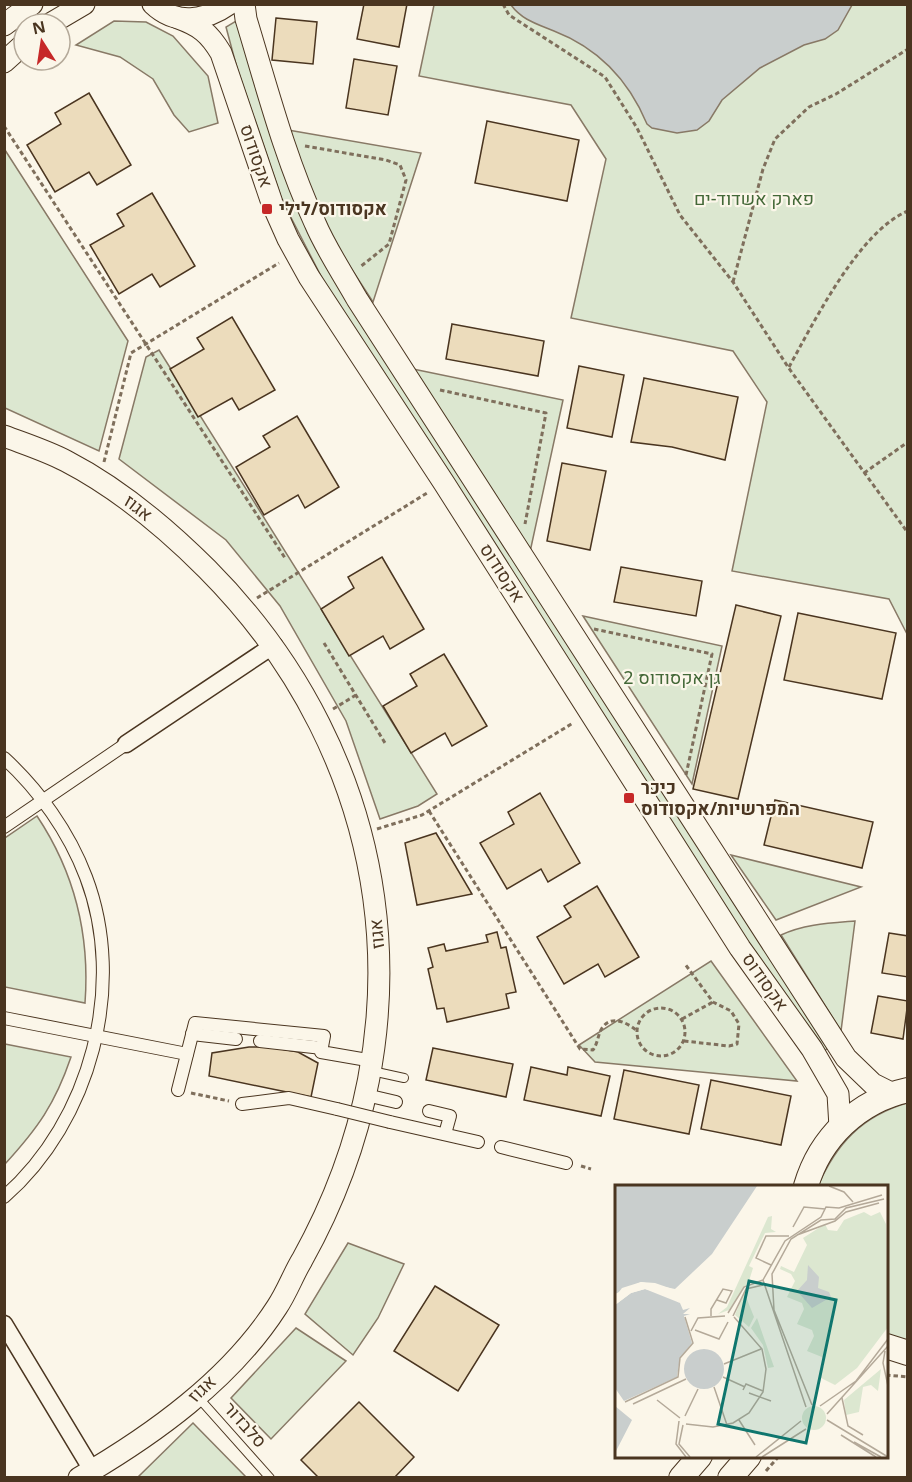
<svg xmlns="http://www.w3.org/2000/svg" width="912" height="1482" font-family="'Noto Sans',Heebo,sans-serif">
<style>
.green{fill:#dce7d0;stroke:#887966;stroke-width:1.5}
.water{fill:#c9cecd;stroke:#887966;stroke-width:1.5}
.building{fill:#ecdcbc;stroke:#4a3520;stroke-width:1.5}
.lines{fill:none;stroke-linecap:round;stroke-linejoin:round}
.service-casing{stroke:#4a3520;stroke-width:10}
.pedestrian-casing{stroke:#4a3520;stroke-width:14}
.minor-casing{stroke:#4a3520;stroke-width:19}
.tertiary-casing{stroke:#4a3520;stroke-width:23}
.secondary-casing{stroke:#4a3520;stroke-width:26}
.path{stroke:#7f6f5c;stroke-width:3;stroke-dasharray:4.5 3;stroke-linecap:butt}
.service{stroke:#fbf6e9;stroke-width:8}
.pedestrian{stroke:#fbf6e9;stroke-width:12}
.minor{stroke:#fbf6e9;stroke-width:16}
.tertiary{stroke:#fbf6e9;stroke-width:21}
.secondary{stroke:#fbf6e9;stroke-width:24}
.pedestrian-bridge-casing{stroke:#4a3520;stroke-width:14;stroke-linecap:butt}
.pedestrian-bridge{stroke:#fbf6e9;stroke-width:12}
.poi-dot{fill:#c62828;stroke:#fbf6e9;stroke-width:2}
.labels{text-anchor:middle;stroke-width:4.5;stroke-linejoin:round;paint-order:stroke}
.street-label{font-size:18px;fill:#4a3520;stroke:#fbf6e9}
.park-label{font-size:18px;fill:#436837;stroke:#fbf6e9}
.poi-label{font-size:18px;font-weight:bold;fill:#4a3520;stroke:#fbf6e9;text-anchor:start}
.inset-road{fill:none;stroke:#b4a999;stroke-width:1.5}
.view{fill:#0f766e;fill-opacity:0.15;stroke:#0f766e;stroke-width:3}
.inset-edge{fill:none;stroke:#4a3520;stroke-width:3}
</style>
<rect width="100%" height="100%" fill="#fbf6e9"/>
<g class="green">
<path d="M434 5H907V634L889 599 732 571 767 402 733 351 571 318 606 159 571 105 419 76Z"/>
<path d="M114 21 146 22 173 36 208 76 218 123 189 132 174 115 153 79 120 57 76 45Z"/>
<path d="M236 21 296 193 829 1047 823 1052 756 963 366 364 282 200 237 68 226 27Z"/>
<path d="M288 130 421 153 373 302 326 230Z"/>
<path d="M5 150 128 341 99 451 5 408Z"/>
<path d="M159 350 437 794 418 806 380 819 346 721 280 606 226 540 119 459 146 357Z"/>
<path d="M413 369 563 400 530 552Z"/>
<path d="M583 616 722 646 692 784Z"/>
<path d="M37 816C75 873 90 936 85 1003L5 987V838Z"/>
<path d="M731 855 861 887 776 920Z"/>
<path d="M855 921 841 1031 781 935C804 924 830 923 855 921Z"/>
<path d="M711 961 797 1081 595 1062 579 1045Z"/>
<path d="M5 1044 71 1057C55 1104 38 1128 5 1164Z"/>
<path d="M907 1103V1341L887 1334 886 1186H818C836 1144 862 1116 907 1103Z"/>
<path d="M348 1243 404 1264 378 1318 353 1355 305 1314Z"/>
<path d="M296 1328 346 1361 271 1439 231 1398Z"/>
<path d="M193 1423 246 1477H138Z"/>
</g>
<path class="water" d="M511 5H852L838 30 825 39 804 45 760 68 722 100 709 121 697 130 677 133 652 128 647 124C629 81 598 48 554 31 537 24 522 20 511 5Z"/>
<g class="building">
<path d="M364 4H407L399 47 357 39Z"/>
<path d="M276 18 317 22 313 64 272 60Z"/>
<path d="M354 59 397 66 388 115 346 108Z"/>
<path d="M89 93 131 165 97 185 89 172 55 192 27 145 61 124 55 113Z"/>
<path d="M487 121 579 140 567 201 475 183Z"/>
<path d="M152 193 195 266 160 287 152 274 119 294 90 245 124 226 117 214Z"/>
<path d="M232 317 275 390 239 410 232 398 198 417 170 369 204 349 197 338Z"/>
<path d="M452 324 544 341 538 376 446 359Z"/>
<path d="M579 366 624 375 612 437 567 428Z"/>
<path d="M644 378 738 397 725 460 672 447 631 442Z"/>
<path d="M297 416 339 487 305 508 298 495 264 515 236 467 270 447 263 436Z"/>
<path d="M562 463 606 471 590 550 547 541Z"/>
<path d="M382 557 424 629 390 649 383 636 349 656 321 609 354 588 348 577Z"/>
<path d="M621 567 702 581 696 616 614 602Z"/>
<path d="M736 605 781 616 738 799 693 789Z"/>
<path d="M798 613 896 633 882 699 784 680Z"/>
<path d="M444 654 487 726 452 746 445 733 411 753 383 706 417 686 410 674Z"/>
<path d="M540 793 580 863 548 882 541 869 507 889 480 843 514 824 508 812Z"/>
<path d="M775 800 873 822 862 868 764 845Z"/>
<path d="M436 833 472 894 417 905 405 843Z"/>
<path d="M597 886 639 957 605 977 598 964 564 984 537 937 571 917 564 906Z"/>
<path d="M497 932 501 948 506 947 516 992 506 994 509 1008 447 1022 444 1008 437 1009 428 969 433 967 428 948 444 944 446 951 488 942 486 935Z"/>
<path d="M889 933 908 936V977L882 973Z"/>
<path d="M878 996 908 1001 903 1039 871 1033Z"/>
<path d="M249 1047H270L298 1052 318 1063 311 1097 209 1076 212 1053Z"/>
<path d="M433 1048 513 1064 506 1097 426 1080Z"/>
<path d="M531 1067 567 1075 568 1067 610 1076 601 1116 524 1100Z"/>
<path d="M624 1070 699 1085 689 1134 614 1119Z"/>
<path d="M711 1080 791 1096 781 1145 701 1129Z"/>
<path d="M435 1286 499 1325 458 1391 394 1351Z"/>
<path d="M359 1402 414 1457 394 1478H319L301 1460Z"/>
</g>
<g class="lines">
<defs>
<g id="service">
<path d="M372 1071 404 1078"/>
<path d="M197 1396 270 1478"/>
</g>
<g id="pedestrian">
<path d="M4 758C39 790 69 832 86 877 127 985 91 1121 4 1197"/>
<path d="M4 827 126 744"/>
<path d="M4 1018 187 1054"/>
<path d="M192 1034 236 1039"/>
<path d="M260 1041 322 1048"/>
<path d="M178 1090 195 1023 324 1036 321 1052 373 1061"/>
<path d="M366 1095 396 1102"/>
<path d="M242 1104 289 1098 337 1109"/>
<path d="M429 1111 450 1116 445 1134"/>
<path d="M390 1122 478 1142"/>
<path d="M501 1147 566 1163"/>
</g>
<g id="minor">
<path d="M126 744 274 645"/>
<path d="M4 1324 92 1470"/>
</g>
<g id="tertiary">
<path d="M153 4C176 26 205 21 229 4"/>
<path d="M244 4 246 19C267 88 285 158 315 223 326 249 343 274 357 299L846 1058 873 1084 891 1093"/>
<path d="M178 18C200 26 209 33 221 53L272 203 288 239 309 277 444 483 740 948 812 1049 838 1094 840 1127"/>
<path d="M50 24 84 4"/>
<path d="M4 25 32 4"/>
<path d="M4 62 24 44"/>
<path d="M4 436C25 444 47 451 66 461 118 488 165 527 207 569 395 758 432 1027 302 1260 293 1275 287 1292 277 1307 230 1380 153 1435 79 1478"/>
</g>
<g id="secondary">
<path d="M806 1186C820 1138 858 1101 908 1090"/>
<path d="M886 1346 908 1353"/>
<path d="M681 1478 700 1456"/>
<path d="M730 1478 749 1456"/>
</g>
</defs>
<use href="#service" class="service-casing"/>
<use href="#pedestrian" class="pedestrian-casing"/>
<use href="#minor" class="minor-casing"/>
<use href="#tertiary" class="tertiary-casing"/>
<use href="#secondary" class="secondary-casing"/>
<g class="path">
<path d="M503 4 509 15 605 77 637 128 680 215 733 282 788 367 908 533"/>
<path d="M4 126 285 558"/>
<path d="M305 146 386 160 400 165 406 180 389 244 360 267"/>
<path d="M733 282 763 169 775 139 809 107 836 94 908 49"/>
<path d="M789 367C814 322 859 231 908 211"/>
<path d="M440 390 546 413 525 524"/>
<path d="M104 462 131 353 279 263"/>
<path d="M864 473 908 442"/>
<path d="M257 598 427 493"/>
<path d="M594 629 712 654 686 775"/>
<path d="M324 643 385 743"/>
<path d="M333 709 356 695"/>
<path d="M429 811 580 1049 593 1050C598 1043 598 1034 602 1028 612 1014 627 1023 636 1030"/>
<path d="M377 829 422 815 573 723"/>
<circle cx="661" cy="1032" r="24"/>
<path d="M682 1019 713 1002"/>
<path d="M684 1041 729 1046 737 1044 739 1024 731 1011 713 1002 685 964"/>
<path d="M191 1093 229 1101"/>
<path d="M581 1166 591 1169"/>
<path d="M886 1375 908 1377"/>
<path d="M766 1471 779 1456"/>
</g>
<use href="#service" class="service"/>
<use href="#pedestrian" class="pedestrian"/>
<use href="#minor" class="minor"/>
<use href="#tertiary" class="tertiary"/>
<use href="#secondary" class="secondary"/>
<defs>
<path id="pedestrian-bridge" d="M337 1109 390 1122"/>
</defs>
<use href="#pedestrian-bridge" class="pedestrian-bridge-casing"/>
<use href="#pedestrian-bridge" class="pedestrian-bridge"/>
</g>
<g class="poi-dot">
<rect x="261" y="203" width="12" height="12" rx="3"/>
<rect x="623" y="792" width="12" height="12" rx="3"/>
</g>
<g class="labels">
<g class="street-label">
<text transform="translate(256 156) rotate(71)" y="6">אקסודוס</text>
<text transform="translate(138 508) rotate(38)" y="6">אגוז</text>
<text transform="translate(502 573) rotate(57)" y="6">אקסודוס</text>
<text transform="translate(377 934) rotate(-95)" y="6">אגוז</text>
<text transform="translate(765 982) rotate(55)" y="6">אקסודוס</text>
<text transform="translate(202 1389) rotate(-43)" y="6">אגוז</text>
<text transform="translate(245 1425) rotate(48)" y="6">סלבדור</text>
</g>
<g class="park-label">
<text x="754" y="205">פארק אשדוד-ים</text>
<text x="672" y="684">גן אקסודוס 2</text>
</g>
<g class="poi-label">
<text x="279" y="215">אקסודוס/לילי</text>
<text x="641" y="794">כיכר<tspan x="641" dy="21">המפרשיות/אקסודוס</tspan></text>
</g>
</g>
<g transform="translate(615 1185)">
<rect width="273" height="273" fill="#fbf6e9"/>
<path d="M249 27 256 31 265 27 271 39 273 142 242 183 220 200 204 192 209 180 207 172 192 166 199 151 197 145 182 139 189 124 187 118 172 112 180 96 176 89 165 84 166 81 179 87 192 60 188 53 210 39 213 45 222 46 229 35ZM157 31 156 44 161 47 150 48 134 81 138 83 134 96 114 125 103 129 112 122 153 32ZM129 107 139 132 134 142 120 130ZM142 133 159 182 153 183 148 160 136 143ZM266 184 263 206 256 200 248 202 244 227 231 230 229 215ZM187 233a12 12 0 1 1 24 0a12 12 0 1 1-24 0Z" fill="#dce7d0"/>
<path d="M0 1H142L97 69 60 104 26 97 0 109ZM193 80 204 92 203 103 214 107 216 112 197 123 182 106 192 95ZM30 104 52 110 65 118 68 125 75 123 68 129H75L69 131 77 158 65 173 62 192 9 216 0 203V120L16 108ZM69 184a20 20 0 1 1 40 0a20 20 0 1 1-40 0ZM0 221 17 235 0 268Z" fill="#c9cecd"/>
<path d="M26 97 40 98 63 106 27 100 0 112 7 103ZM30 101 54 107 65 118 30 104 16 108 0 120 8 110Z" fill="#fbf6e9"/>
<path class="inset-road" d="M214 1 229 7 238 17M178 42 189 22 210 24M182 50 220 36 231 27 264 18M156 80 141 73 151 51H174M113 128 129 102 148 95M96 131V124L108 104 117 106 111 118 102 115M118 131 131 104 148 100M80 145 104 154 113 137M76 146 83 133 110 131M270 166 268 178 273 201M109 179 146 164M108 192 130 202M99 202 112 240M128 205 131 199 148 206M134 208 156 216M227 213 233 241 248 250M42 215 65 233M10 217 63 192 65 173 78 158 70 132M18 219 71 194M197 220 159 125 157 89 176 54 206 35 220 34 231 23 269 14M205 221 241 196 273 154M191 222 148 95 170 56 206 32 211 22 224 23 267 10M212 229 273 161M70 231 83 204M124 235 140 260M212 235 273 272M64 236 61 259 71 272M71 239 98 242 118 238 134 228 148 207 151 184 147 164 119 132M68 240 64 259 75 272M226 250 261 272M239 257 266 272M141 272 186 236M147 272 191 244"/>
<path class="view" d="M134 96 221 115 191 258 103 239Z"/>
<rect width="273" height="273" class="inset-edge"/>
</g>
<rect width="912" height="1482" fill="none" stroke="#4a3520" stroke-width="12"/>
<g transform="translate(42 42) rotate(348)"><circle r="28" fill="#fbf6e9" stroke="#b4a999" stroke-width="1.5"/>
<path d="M0-4.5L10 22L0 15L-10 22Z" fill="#c62828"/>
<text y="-9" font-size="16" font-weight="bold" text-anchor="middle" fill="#4a3520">N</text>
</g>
</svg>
